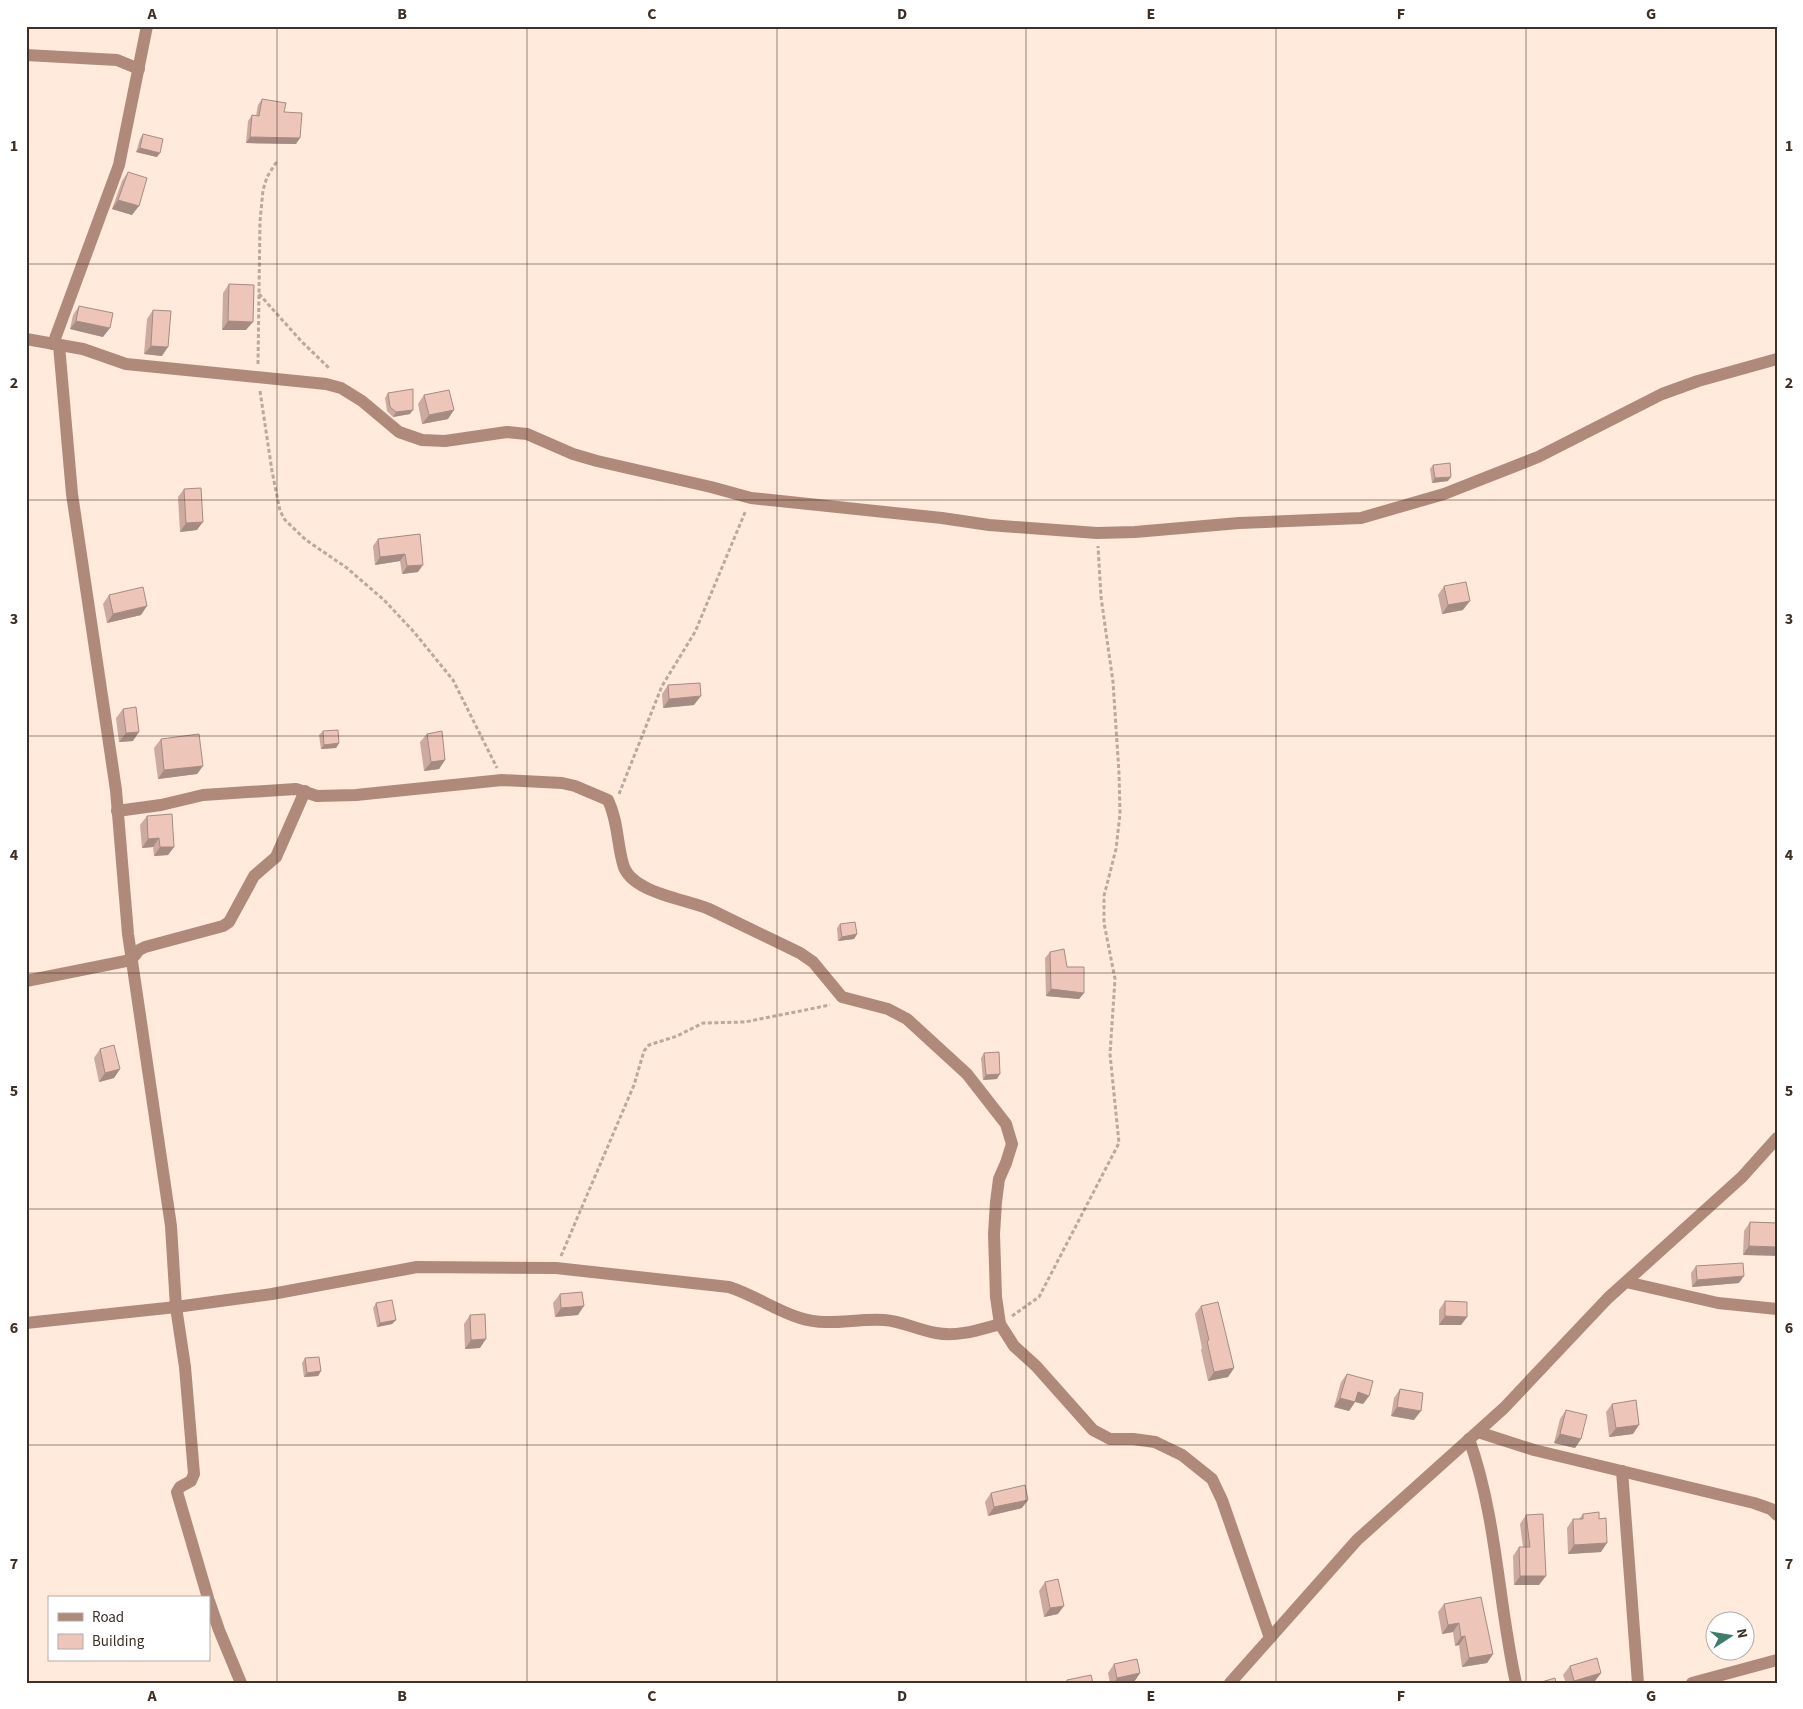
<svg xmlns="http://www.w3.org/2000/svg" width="1803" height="1709" font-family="'Source Sans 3',sans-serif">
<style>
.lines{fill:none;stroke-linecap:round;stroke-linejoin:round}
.path{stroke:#bba99d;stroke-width:3;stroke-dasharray:4 2.5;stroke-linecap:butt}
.minor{stroke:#af8a7b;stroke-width:12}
.wall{fill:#ccaa9f}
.shaded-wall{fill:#a68b82}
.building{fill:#edc6b9;stroke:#a68b82}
.grid{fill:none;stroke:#3d3027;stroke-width:1;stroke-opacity:0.55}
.neatline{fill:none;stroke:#3d3027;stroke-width:2}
.grid-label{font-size:16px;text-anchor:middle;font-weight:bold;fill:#3d3027}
</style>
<rect width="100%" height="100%" fill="#ffeadc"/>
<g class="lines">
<g class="path">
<path d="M259 294 302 342 330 369"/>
<path d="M258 364 260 221 263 190 267 177 277 161"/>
<path d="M260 391 272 471 280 511 285 520 306 540 347 568 384 600 414 632 453 680 497 768"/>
<path d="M619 794 662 686 695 632 746 510"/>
<path d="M561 1256 634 1085 644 1051 649 1045 677 1036 703 1023 745 1022 830 1005"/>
<path d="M1012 1316 1039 1297 1119 1143 1110 1054 1115 979 1104 923V896L1116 849 1120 814 1119 773 1113 682 1101 597 1098 546"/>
</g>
<g class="minor">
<path d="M26 55 117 60 139 69"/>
<path d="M26 339 83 349 126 364 326 384 341 388 362 401 399 432 422 440 445 441 507 432 527 434 573 454 597 461 711 487 751 498 942 518 989 525 1097 533 1135 532 1239 523 1361 518 1444 494 1538 457 1662 394 1698 381 1777 359"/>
<path d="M53 344 119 165 147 26"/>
<path d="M59 345 72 494 116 790 128 934 171 1226 176 1307 185 1367 194 1474 191 1481 180 1487 177 1492 208 1598"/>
<path d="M117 811 161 805 203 795 296 789 317 796 356 795 502 780 562 783 575 786 608 800C618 821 617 843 623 864 630 893 687 899 709 909L800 953 813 962 842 997 888 1009 907 1019 967 1074 1006 1124 1012 1144 1006 1163 999 1179 996 1202 994 1234 996 1297 1000 1324 1014 1346 1036 1366 1093 1430 1110 1439H1133L1155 1442 1182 1455 1212 1479 1222 1500 1270 1638"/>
<path d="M26 981 131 960 139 950 145 947 223 926 229 922 254 876 276 857 305 791"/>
<path d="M1626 1282 1718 1303 1777 1309"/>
<path d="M26 1323 176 1307 272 1294 417 1267 556 1268 729 1287C754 1295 775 1310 800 1318 828 1327 855 1318 884 1320 902 1321 918 1330 936 1333 958 1337 978 1330 1000 1324"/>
<path d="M1478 1432 1534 1450 1754 1503 1771 1509 1777 1515"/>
<path d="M1469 1439C1497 1517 1498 1602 1516 1683"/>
<path d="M1622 1471 1638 1683"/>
<path d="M209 1601 219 1630 241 1683"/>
<path d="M1230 1683 1357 1540 1504 1408 1608 1298 1742 1177 1777 1138"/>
<path d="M1692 1683 1777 1660"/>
</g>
</g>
<g class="wall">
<path d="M262 99 284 112 296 144 246 143 248 121 252 115 256 116 258 105Z"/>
<path d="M143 134 157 157 136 152 140 139Z"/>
<path d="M128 172 132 215 112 209 122 181Z"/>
<path d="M229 284 246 330H222L223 293Z"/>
<path d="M79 306 103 337 70 329 73 315Z"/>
<path d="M153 310 162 356 144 354 147 319Z"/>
<path d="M388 393 410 414 393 417 387 411 385 398Z"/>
<path d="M424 395 448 419 422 424 418 404Z"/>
<path d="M1433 465 1448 481 1432 483 1430 469Z"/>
<path d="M184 489 197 530 180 532 178 497Z"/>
<path d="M420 534 418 572 402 574 400 561 375 565 373 546 378 539Z"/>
<path d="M1444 586 1463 610 1442 614 1438 595Z"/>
<path d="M109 595 141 615 107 623 103 604Z"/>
<path d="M668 685 694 705 663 708 662 694Z"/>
<path d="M123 709 133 741 119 742 116 718Z"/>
<path d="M323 731 339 743 336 748 321 749 319 735Z"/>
<path d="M427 734 445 760 439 769 424 771 420 742Z"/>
<path d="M161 739 203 766 197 774 158 779 154 748Z"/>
<path d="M147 816 174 847 168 855 154 856 153 847 142 848 140 825Z"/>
<path d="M840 924 857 934 854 939 838 941 837 928Z"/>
<path d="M1050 952 1067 967 1084 993 1079 999 1046 996 1045 958Z"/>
<path d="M100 1049 120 1069 114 1078 99 1082 94 1058Z"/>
<path d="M984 1053 997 1079 983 1080 981 1058Z"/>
<path d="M1750 1222 1777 1223 1743 1255 1744 1231Z"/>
<path d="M1696 1266 1739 1283 1692 1287 1691 1273Z"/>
<path d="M560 1294 578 1315 555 1317 553 1303Z"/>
<path d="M1445 1301 1467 1317 1461 1325H1439V1310Z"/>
<path d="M376 1303 396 1320 392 1324 377 1327 373 1308Z"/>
<path d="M1201 1306 1234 1368 1228 1377 1208 1381 1201 1350 1202 1348 1195 1314Z"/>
<path d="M470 1315 480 1348 465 1349 464 1324Z"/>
<path d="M305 1358 321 1371 318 1376 304 1377 302 1363Z"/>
<path d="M1347 1374 1369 1396 1363 1404 1355 1402 1349 1411 1334 1407 1341 1382Z"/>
<path d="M1400 1389 1414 1420 1391 1416 1394 1398Z"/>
<path d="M1612 1404 1633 1434 1609 1437 1606 1412Z"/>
<path d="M1566 1410 1581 1439 1575 1448 1554 1443 1560 1419Z"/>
<path d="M991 1493 1022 1508 988 1516 985 1502Z"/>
<path d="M1583 1514 1601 1552 1568 1554 1567 1528 1573 1519H1579Z"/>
<path d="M1526 1515 1539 1585H1514L1513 1556 1519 1547H1523L1520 1524Z"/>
<path d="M1045 1582 1058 1614 1044 1617 1039 1591Z"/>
<path d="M1444 1604 1493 1654 1487 1663 1462 1667 1459 1645 1455 1646 1453 1632 1442 1634 1438 1612Z"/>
<path d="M1114 1664 1140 1673 1134 1682 1130 1683H1110L1108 1673Z"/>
<path d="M1570 1666 1601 1673 1595 1681 1591 1683H1566L1563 1675Z"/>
</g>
<g class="shaded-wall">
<path d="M250 137 300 138 296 144 246 143Z"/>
<path d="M140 148 160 153 157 157 136 152Z"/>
<path d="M118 200 139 206 132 215 112 209Z"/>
<path d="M76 321 110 328 103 337 70 329Z"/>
<path d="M228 321 253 322 246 330H222Z"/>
<path d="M151 346 168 347 162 356 144 354Z"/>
<path d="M413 410 410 414 393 417 396 412Z"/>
<path d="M454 410 448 419 422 424 429 415Z"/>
<path d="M1451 477 1448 481 1432 483 1435 478Z"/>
<path d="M203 522 197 530 180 532 186 523Z"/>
<path d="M405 554 400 561 375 565 380 557Z"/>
<path d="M423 565 418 572 402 574 407 566Z"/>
<path d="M1470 601 1463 610 1442 614 1448 605Z"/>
<path d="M147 606 141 615 107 623 113 614Z"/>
<path d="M701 696 694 705 663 708 669 699Z"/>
<path d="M139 732 133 741 119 742 126 733Z"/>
<path d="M339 743 336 748 321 749 324 745Z"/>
<path d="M445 760 439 769 424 771 431 762Z"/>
<path d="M203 766 197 774 158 779 164 770Z"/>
<path d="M159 838 153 847 142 848 148 839Z"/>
<path d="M160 847H174L168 855 154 856Z"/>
<path d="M857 934 854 939 838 941 842 937Z"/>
<path d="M1051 989 1084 993 1079 999 1046 996Z"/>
<path d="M120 1069 114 1078 99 1082 105 1073Z"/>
<path d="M1000 1074 997 1079 983 1080 986 1075Z"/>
<path d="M1749 1246 1777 1247V1256L1743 1255Z"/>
<path d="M1744 1276 1739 1283 1692 1287 1697 1280Z"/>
<path d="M584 1306 578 1315 555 1317 561 1308Z"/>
<path d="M1445 1316 1467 1317 1461 1325H1439Z"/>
<path d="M396 1320 392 1324 377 1327 380 1323Z"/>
<path d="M486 1339 480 1348 465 1349 471 1340Z"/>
<path d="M1234 1368 1228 1377 1208 1381 1214 1372Z"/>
<path d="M321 1371 318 1376 304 1377 307 1373Z"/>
<path d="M1358 1392 1369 1396 1363 1404 1352 1401Z"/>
<path d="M1340 1398 1355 1402 1349 1411 1334 1407Z"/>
<path d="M1397 1407 1421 1411 1414 1420 1391 1416Z"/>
<path d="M1639 1425 1633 1434 1609 1437 1616 1428Z"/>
<path d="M1560 1434 1581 1439 1575 1448 1554 1443Z"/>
<path d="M1028 1500 1022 1508 988 1516 994 1507Z"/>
<path d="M1607 1543 1601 1552 1568 1554 1574 1545Z"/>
<path d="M1520 1576H1546L1539 1585H1514Z"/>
<path d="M1064 1606 1058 1614 1044 1617 1050 1608Z"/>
<path d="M1459 1623 1453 1632 1442 1634 1448 1625Z"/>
<path d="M1465 1636 1459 1645 1455 1646 1461 1637Z"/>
<path d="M1493 1654 1487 1663 1462 1667 1469 1658Z"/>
<path d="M1140 1673 1134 1682 1130 1683H1114L1117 1678Z"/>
<path d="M1601 1673 1595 1681 1591 1683H1573L1574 1681Z"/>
</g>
<g class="building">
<path d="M262 99 286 103 284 112 302 113 300 138 250 137 252 115 259 116Z"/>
<path d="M143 134 163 139 160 153 140 148Z"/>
<path d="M128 172 147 178 139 206 118 200Z"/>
<path d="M229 284 254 285 253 322 228 321Z"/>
<path d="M79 306 113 313 110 328 76 321Z"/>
<path d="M153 310 171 311 168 347 151 346Z"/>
<path d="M413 389V410L396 412 390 407 388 393Z"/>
<path d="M449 390 454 410 429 415 424 395Z"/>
<path d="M1450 463 1451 477 1435 478 1433 465Z"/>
<path d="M201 488 203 522 186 523 184 489Z"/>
<path d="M420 534 423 565 407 566 405 554 380 557 378 539Z"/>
<path d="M1466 582 1470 601 1448 605 1444 586Z"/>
<path d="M143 587 147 606 113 614 109 595Z"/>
<path d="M700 683 701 696 669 699 668 685Z"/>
<path d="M136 707 139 732 126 733 123 709Z"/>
<path d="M338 730 339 743 324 745 323 731Z"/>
<path d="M442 731 445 760 431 762 427 734Z"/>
<path d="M199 734 203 766 164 770 161 739Z"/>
<path d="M172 814 174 847H160L159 838 148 839 147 816Z"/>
<path d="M855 922 857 934 842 937 840 924Z"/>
<path d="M1064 949 1067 967H1084V993L1051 989 1050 952Z"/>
<path d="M114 1045 120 1069 105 1073 100 1049Z"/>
<path d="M999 1052 1000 1074 986 1075 984 1053Z"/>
<path d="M1750 1222 1777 1223V1247L1749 1246Z"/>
<path d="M1743 1263 1744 1276 1697 1280 1696 1266Z"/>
<path d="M582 1292 584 1306 561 1308 560 1294Z"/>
<path d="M392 1300 396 1320 380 1323 376 1303Z"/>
<path d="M1445 1301 1467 1302V1317L1445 1316Z"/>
<path d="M1218 1302 1234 1368 1214 1372 1207 1341 1209 1340 1201 1306Z"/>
<path d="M485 1314 486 1339 471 1340 470 1315Z"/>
<path d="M319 1357 321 1371 307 1373 305 1358Z"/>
<path d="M1347 1374 1373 1381 1369 1396 1358 1392 1355 1402 1340 1398Z"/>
<path d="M1400 1389 1423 1393 1421 1411 1397 1407Z"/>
<path d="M1636 1400 1639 1425 1616 1428 1612 1404Z"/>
<path d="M1566 1410 1587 1415 1581 1439 1560 1434Z"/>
<path d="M1025 1485 1028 1500 994 1507 991 1493Z"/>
<path d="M1599 1512V1519L1606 1518 1607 1543 1574 1545 1573 1519H1583V1514Z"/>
<path d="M1543 1514 1546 1576H1520L1519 1547H1530L1526 1515Z"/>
<path d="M1058 1579 1064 1606 1050 1608 1045 1582Z"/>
<path d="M1481 1597 1493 1654 1469 1658 1465 1636 1461 1637 1459 1623 1448 1625 1444 1604Z"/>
<path d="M1597 1658 1601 1673 1574 1681 1570 1666Z"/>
<path d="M1137 1659 1140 1673 1117 1678 1114 1664Z"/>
<path d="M1091 1675 1093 1683H1067V1680Z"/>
<path d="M1555 1678 1556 1683H1538Z"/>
</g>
<path class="grid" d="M277 26V1683M527 26V1683M777 26V1683M1026 26V1683M1276 26V1683M1526 26V1683M26 264H1777M26 500H1777M26 736H1777M26 973H1777M26 1209H1777M26 1445H1777"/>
<rect width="1803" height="1709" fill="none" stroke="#ffffff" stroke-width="55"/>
<rect x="48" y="1596" width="162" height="65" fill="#ffffff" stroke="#b1aca9"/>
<rect x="58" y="1613" width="25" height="8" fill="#af8a7b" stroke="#b1aca9"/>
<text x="92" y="1622" font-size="15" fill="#3d3027">Road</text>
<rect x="58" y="1634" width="25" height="15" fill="#edc6b9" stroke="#b1aca9"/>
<text x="92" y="1646" font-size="15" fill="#3d3027">Building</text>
<g transform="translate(1730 1636) rotate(78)"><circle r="24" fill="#ffffff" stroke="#b1aca9"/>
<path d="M0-4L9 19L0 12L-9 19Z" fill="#3f7d6b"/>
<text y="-8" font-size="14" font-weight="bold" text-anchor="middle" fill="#3d3027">N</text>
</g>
<rect x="28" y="28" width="1748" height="1654" class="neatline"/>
<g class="grid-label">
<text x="152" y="19">A</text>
<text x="402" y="19">B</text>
<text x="652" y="19">C</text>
<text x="902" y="19">D</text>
<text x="1151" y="19">E</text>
<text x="1401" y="19">F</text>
<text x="1651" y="19">G</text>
<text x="14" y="151">1</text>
<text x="1789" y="151">1</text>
<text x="14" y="388">2</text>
<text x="1789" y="388">2</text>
<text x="14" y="624">3</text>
<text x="1789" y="624">3</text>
<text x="14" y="860">4</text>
<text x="1789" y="860">4</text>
<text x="14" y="1096">5</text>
<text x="1789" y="1096">5</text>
<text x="14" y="1333">6</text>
<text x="1789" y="1333">6</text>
<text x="14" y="1569">7</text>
<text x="1789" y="1569">7</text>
<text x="152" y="1701">A</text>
<text x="402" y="1701">B</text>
<text x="652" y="1701">C</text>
<text x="902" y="1701">D</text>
<text x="1151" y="1701">E</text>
<text x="1401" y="1701">F</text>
<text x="1651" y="1701">G</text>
</g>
</svg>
